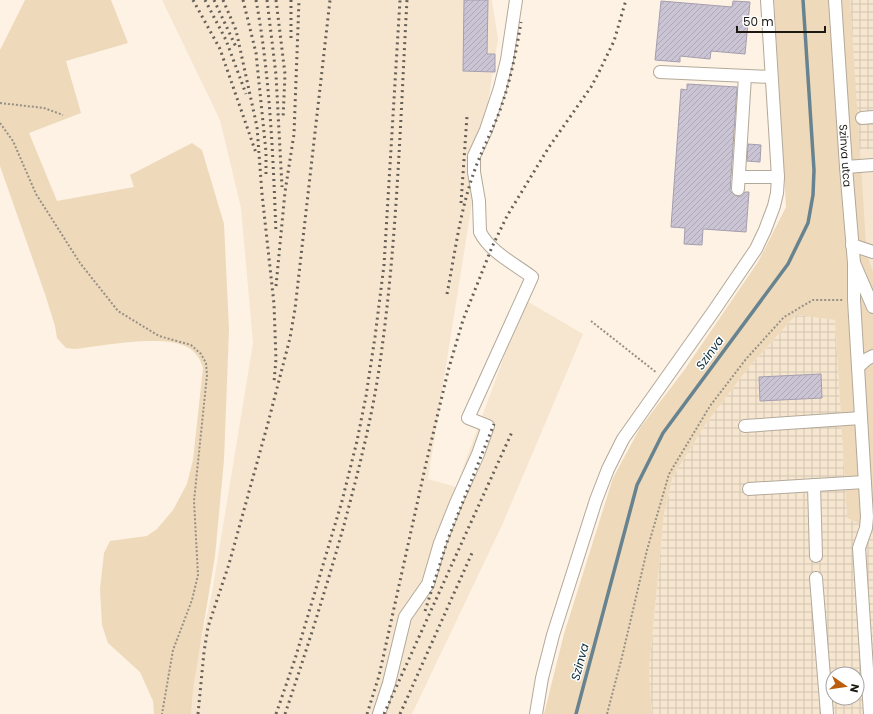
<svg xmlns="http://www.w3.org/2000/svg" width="873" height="714" font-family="Poppins,sans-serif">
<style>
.built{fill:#f6e6d0}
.industrial{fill:url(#industrial-grid);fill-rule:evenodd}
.grass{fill:#eed9bb}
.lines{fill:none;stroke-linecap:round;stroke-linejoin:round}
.stream{stroke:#688390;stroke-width:3.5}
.building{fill:url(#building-hatch);stroke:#a59eae}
.minor-casing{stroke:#b3a99a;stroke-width:14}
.path{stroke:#979085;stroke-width:2;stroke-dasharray:2 2;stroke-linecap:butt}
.minor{stroke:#fff;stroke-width:12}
.rail{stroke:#666057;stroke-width:3;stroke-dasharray:2 4;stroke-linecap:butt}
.labels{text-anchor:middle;stroke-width:3;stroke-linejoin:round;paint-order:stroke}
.street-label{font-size:11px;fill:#1c1913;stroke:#fff}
.water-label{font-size:12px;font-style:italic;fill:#092d3d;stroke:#fff}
</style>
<defs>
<pattern id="industrial-grid" width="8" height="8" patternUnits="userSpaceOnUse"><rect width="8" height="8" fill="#f6e6d0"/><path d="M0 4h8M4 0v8" fill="none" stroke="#d2c5b2"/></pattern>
<pattern id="building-hatch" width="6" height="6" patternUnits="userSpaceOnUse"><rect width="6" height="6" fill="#cbc4d4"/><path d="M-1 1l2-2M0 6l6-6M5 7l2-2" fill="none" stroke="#aea8b5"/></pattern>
</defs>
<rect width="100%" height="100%" fill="#fdf2e3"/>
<g class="built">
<path d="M162 0H492L498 39 428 479 456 487 525 300 583 334 503 523 412 714H185L212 593 253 343 241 208 220 120Z"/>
<path d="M873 149V272L869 260 866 242 859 150Z"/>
</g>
<g class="industrial">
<path d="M850 0H873V149L859 150Z"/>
<path d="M796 315 835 320 847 518 873 530V714H652L649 670 664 514 673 476 707 422 749 367ZM833 674H857V698H833Z"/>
</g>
<g class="grass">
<path d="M25 0H111L128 43 66 61 81 113 29 133 57 201 134 187 130 175 192 143 202 150 224 224 229 329 224 460 215 556 193 689 191 714H154L153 701 140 672 108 643 102 625 100 589 104 553 110 541 147 536 157 529 173 510 187 484 193 460 203 368C201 360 196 352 189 348 165 333 102 346 74 349L66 348 57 338 55 326 45 294 0 166V50Z"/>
<path d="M774 0H850L866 242 869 260 873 272V530L847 518 835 320 796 315 749 367 707 422 673 476 664 514 649 670 652 714H544L564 634 613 478 640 428 685 369 758 262 786 207Z"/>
</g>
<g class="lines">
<path class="stream" d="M576 714 637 485 663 433 788 264 808 223 813 195 814 170 803 0"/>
</g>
<g class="building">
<path d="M464 0H488L487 54H495V72L463 71Z"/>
<path d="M661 1 732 7 733 1 750 2 745 54 711 51 710 59 680 56V62L655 60Z"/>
<path d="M687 84 737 87 730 191 737 196H742L745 192H749L746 232 703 229 702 245 684 244 685 228 671 227 681 89 687 90Z"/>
<path d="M748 144 761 145 760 162 747 161Z"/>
<path d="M821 374 822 398 760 401 759 377Z"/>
</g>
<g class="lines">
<defs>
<g id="minor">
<path id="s1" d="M835 0 846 167 854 263 873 307"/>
<path d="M660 72 771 77"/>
<path d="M862 118 873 117"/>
<path d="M846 167 873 165"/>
<path d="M739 177H778"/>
<path d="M738 189 745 76"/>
<path d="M852 245 873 252"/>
<path d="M854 263V300L867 517 866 528 859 548 870 714"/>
<path d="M858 367 867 359 873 356"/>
<path d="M745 426 861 418"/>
<path d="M814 485 816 556"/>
<path d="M749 489 865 482"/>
<path d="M816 578 827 714"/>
<path d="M379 714 389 683 405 617 428 584 440 543 456 503 478 454 488 426 468 418 532 277C515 264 490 252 480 232L479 201 474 172V156L486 130 500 88 507 60 516 0"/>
<path d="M536 714 542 678 553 635 596 500 608 469 623 439 713 312 756 249 765 230 774 206 777 193 778 177 767 0"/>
</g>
</defs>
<use href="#minor" class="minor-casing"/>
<g class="path">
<path d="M0 103 44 108 63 115"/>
<path d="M0 123 13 141 36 194 80 263 118 311 159 336 191 345 201 354 206 363 207 375 194 501 198 575 192 600 173 650 162 714"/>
<path d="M591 321 657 373"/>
<path d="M607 714 622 657 647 550 669 474 710 406 746 359 784 317 813 300H843"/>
</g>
<use href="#minor" class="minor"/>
<g class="rail">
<path d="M193 0 220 49 256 153"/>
<path d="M205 0 226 40 246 94"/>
<path d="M214 0 236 47"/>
<path d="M223 0 236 30 257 127 262 194 274 304 276 359 274 382"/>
<path d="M243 0 256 53 266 152V176"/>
<path d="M256 0C270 76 273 155 276 233"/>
<path d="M267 0 276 75 282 187"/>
<path d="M276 0 285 74 283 119"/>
<path d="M291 38V0"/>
<path d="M461 203 467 116"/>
<path d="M276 286 285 192 294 134 299 0"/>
<path d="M447 294C455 253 460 211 474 172 481 152 491 133 499 113 510 83 516 53 521 22"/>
<path d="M425 611 448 539 494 424"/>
<path d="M198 714 204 652 208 627 229 564 268 423 290 338 295 309 330 0"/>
<path d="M276 714 295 659 342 501 357 441 366 396 375 337 384 265 400 0"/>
<path d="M285 714C306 652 326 589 344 525 357 476 370 426 378 376 397 251 400 125 407 0"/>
<path d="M367 714 379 676 425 468 448 371 463 320 492 247 507 216 549 147 591 87 598 74 614 41 626 0"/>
<path d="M384 714 512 432"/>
<path d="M400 714 472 553"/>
</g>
</g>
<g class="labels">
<g class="street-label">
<text dy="4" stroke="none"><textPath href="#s1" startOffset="156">Szinva utca</textPath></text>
</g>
<g class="water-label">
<text transform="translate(710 353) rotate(-54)" y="4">Szinva</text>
<text transform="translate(580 662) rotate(-75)" y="4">Szinva</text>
</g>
</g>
<g transform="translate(845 686) rotate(103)"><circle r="19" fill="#ffffff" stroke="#a4a3a1"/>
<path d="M0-3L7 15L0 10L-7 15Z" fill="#ba5d0d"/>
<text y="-6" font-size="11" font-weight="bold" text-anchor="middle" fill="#1c1913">N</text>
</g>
<path d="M737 26v6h88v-6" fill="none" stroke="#1c1913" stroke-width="2"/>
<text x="743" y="26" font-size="12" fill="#1c1913" stroke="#ffffff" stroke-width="3" paint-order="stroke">50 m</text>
</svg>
